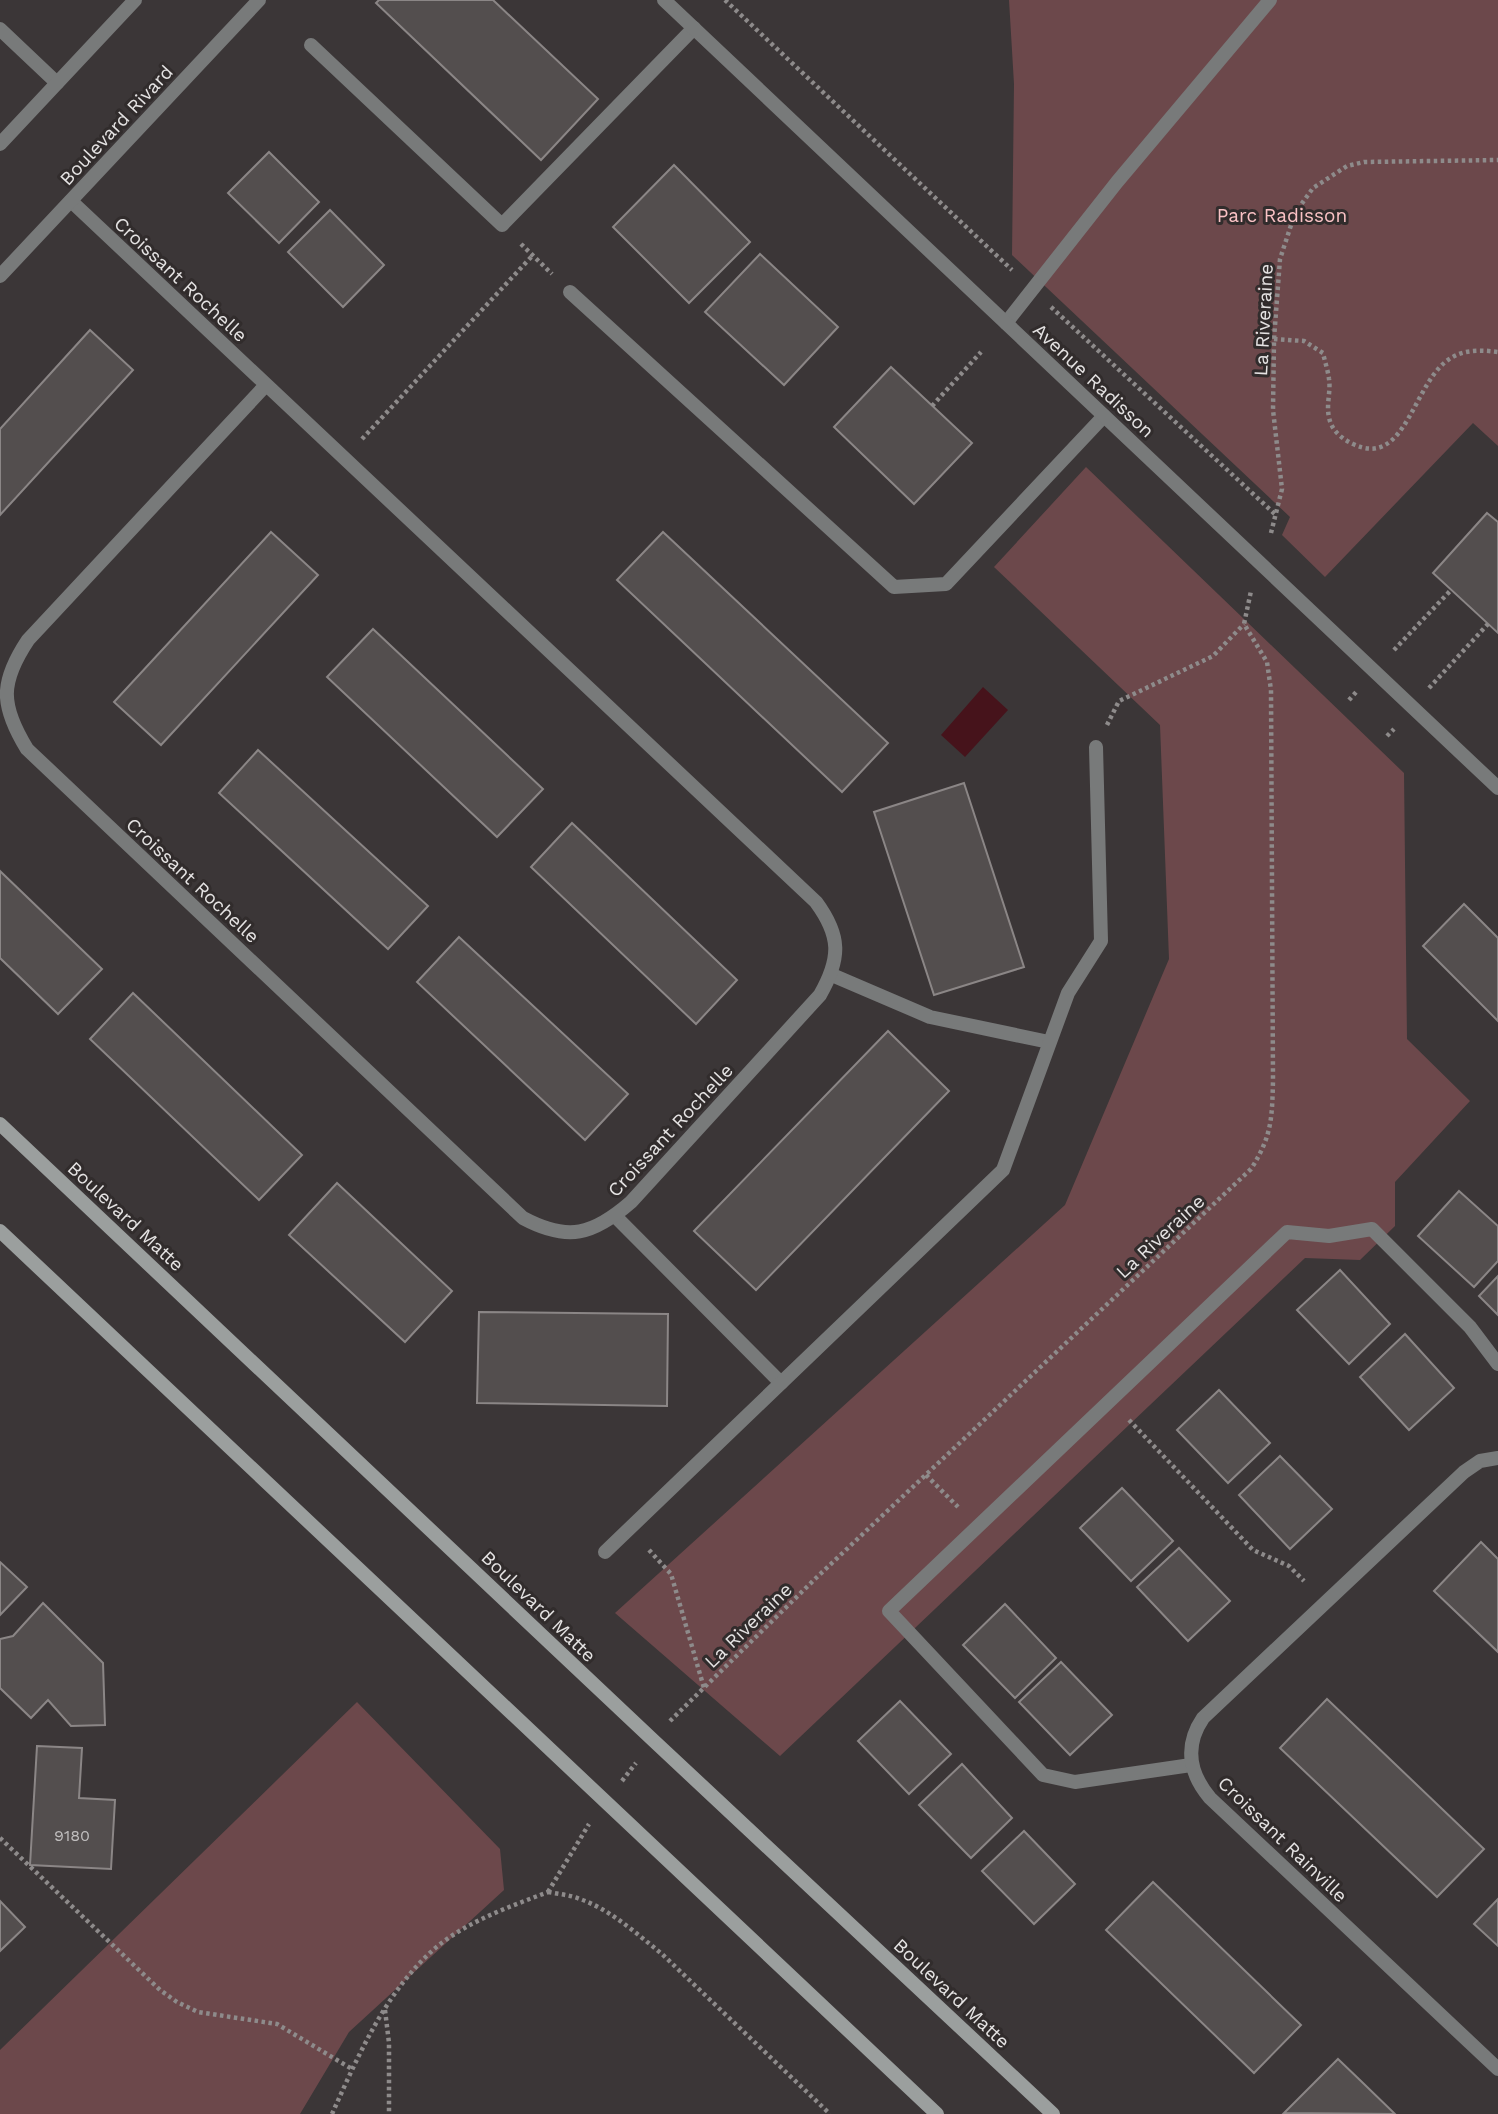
<svg xmlns="http://www.w3.org/2000/svg" width="1498" height="2114" font-family="'Work Sans',sans-serif">
<style>
.green{fill:#6c484b}
.water{fill:#46131b}
.building{fill:#534e4e;stroke:#8b8686;stroke-width:2}
.lines{fill:none;stroke-linecap:round;stroke-linejoin:round}
.path{stroke:#8e8b8b;stroke-width:4.5;stroke-dasharray:3.5 3.5;stroke-linecap:butt}
.service{stroke:#787a7a;stroke-width:14}
.minor{stroke:#787a7a;stroke-width:14}
.tertiary{stroke:#787a7a;stroke-width:14}
.secondary{stroke:#9b9f9e;stroke-width:14}
.labels{text-anchor:middle;stroke-width:6;stroke-linejoin:round;paint-order:stroke}
.number-label{font-size:16px;fill:#c0bebe}
.street-label{font-size:19px;fill:#e5e3e3;stroke:#312c2c}
.park-label{font-size:19px;fill:#fac2c5;stroke:#312c2c}
</style>
<rect width="100%" height="100%" fill="#3b3637"/>
<g class="green">
<path d="M1009 0H1498V446L1473 423 1325 577 1282 535 1290 517 1012 255 1014 84Z"/>
<path d="M1086 467 1404 773 1407 1039 1470 1101 1395 1182V1226L1360 1260 1305 1258 780 1756 615 1613 1065 1205 1169 959 1160 725 994 567Z"/>
<path d="M357 1702 500 1849 504 1890 349 2032 300 2114H0V2050Z"/>
</g>
<path class="water" d="M983 687 1008 710 965 757 941 735Z"/>
<g class="building">
<path d="M379 0H493L598 99 541 160 376 3Z"/>
<path d="M269 152 319 202 279 243 228 193Z"/>
<path d="M674 165 750 242 689 303 613 227Z"/>
<path d="M330 210 384 265 343 307 288 252Z"/>
<path d="M760 254 838 327 784 385 705 312Z"/>
<path d="M90 330 133 370 0 515V429Z"/>
<path d="M891 367 972 443 914 504 834 427Z"/>
<path d="M1487 513 1498 522V633L1433 573Z"/>
<path d="M271 532 318 575 161 745 114 702Z"/>
<path d="M663 532 888 743 842 792 617 580Z"/>
<path d="M373 629 543 789 497 837 327 677Z"/>
<path d="M258 750 428 906 388 949 219 793Z"/>
<path d="M964 783 1024 967 934 995 874 812Z"/>
<path d="M572 823 737 980 696 1024 531 867Z"/>
<path d="M0 871 102 969 58 1014 0 958Z"/>
<path d="M1464 904 1498 938V1021L1423 946Z"/>
<path d="M459 937 628 1094 585 1140 417 982Z"/>
<path d="M133 993 302 1155 259 1200 90 1039Z"/>
<path d="M888 1031 949 1091 756 1290 694 1231Z"/>
<path d="M337 1183 452 1291 405 1342 289 1235Z"/>
<path d="M1459 1191 1498 1226V1261L1474 1287 1418 1236Z"/>
<path d="M1340 1270 1390 1324 1349 1364 1297 1310Z"/>
<path d="M1498 1276V1315L1479 1296Z"/>
<path d="M479 1312 668 1314 667 1406 477 1403Z"/>
<path d="M1405 1334 1454 1388 1409 1430 1360 1377Z"/>
<path d="M1219 1390 1270 1443 1228 1483 1177 1430Z"/>
<path d="M1280 1456 1332 1509 1290 1549 1239 1495Z"/>
<path d="M1122 1488 1173 1541 1131 1581 1080 1528Z"/>
<path d="M1481 1542 1498 1559V1652L1434 1591Z"/>
<path d="M1179 1548 1230 1601 1188 1641 1137 1587Z"/>
<path d="M0 1562 27 1587 0 1615Z"/>
<path d="M43 1603 103 1663 105 1725 71 1726 48 1700 31 1718 0 1688V1639L13 1636Z"/>
<path d="M1005 1604 1056 1658 1015 1698 963 1645Z"/>
<path d="M1061 1662 1112 1715 1070 1755 1019 1702Z"/>
<path d="M1327 1699 1484 1849 1437 1897 1280 1748Z"/>
<path d="M900 1701 951 1754 909 1794 858 1741Z"/>
<path d="M37 1746 82 1748 79 1798 115 1800 111 1869 30 1865Z"/>
<path d="M962 1764 1012 1818 971 1858 919 1805Z"/>
<path d="M1024 1831 1075 1884 1034 1924 982 1871Z"/>
<path d="M1153 1882 1301 2025 1254 2073 1106 1930Z"/>
<path d="M1498 1899V1946L1474 1924Z"/>
<path d="M0 1901 25 1927 0 1951Z"/>
<path d="M1338 2059 1363 2083 1395 2114 1284 2113Z"/>
</g>
<g class="lines">
<g class="path">
<path d="M725 0 1012 270"/>
<path d="M521 244 552 274"/>
<path d="M1051 307 1277 516"/>
<path d="M1274 339 1304 341 1323 353C1325 362 1328 371 1329 379 1331 391 1326 405 1329 417 1331 430 1342 439 1353 444 1407 470 1413 380 1451 358 1465 349 1483 350 1498 352"/>
<path d="M932 406 981 352"/>
<path d="M362 439 533 255"/>
<path d="M1271 533 1282 489 1273 410 1274 339 1280 259 1295 213 1313 188 1347 166 1364 162 1498 160"/>
<path d="M1394 650 1451 590"/>
<path d="M1429 688 1488 624"/>
<path d="M1349 700 1357 691"/>
<path d="M1107 725 1119 701 1213 656 1244 624"/>
<path d="M1387 736 1394 729"/>
<path d="M1129 1420 1253 1550 1289 1566 1304 1581"/>
<path d="M926 1475 958 1507"/>
<path d="M649 1550 671 1574 704 1688"/>
<path d="M670 1721 816 1578 1251 1169C1272 1136 1272 1118 1273 1081L1271 690 1267 662 1244 624 1251 591"/>
<path d="M622 1781 636 1763"/>
<path d="M0 1838 160 1990 177 2002 198 2012 277 2024 352 2069"/>
<path d="M548 1892 589 1824"/>
<path d="M548 1892C559 1894 570 1895 580 1899 611 1910 637 1934 662 1954L830 2114"/>
<path d="M385 2010 389 2043V2114"/>
<path d="M332 2114C358 2056 385 1993 433 1950 465 1922 509 1907 548 1892"/>
</g>
<g class="service">
<path d="M0 29 57 83"/>
<path d="M311 45 502 225 694 28"/>
<path d="M570 292 894 587 946 584 1104 416"/>
<path d="M1006 323 1117 182 1270 0"/>
<path d="M832 975 930 1017 1049 1042"/>
<path d="M615 1216 781 1383"/>
<path d="M605 1552 1003 1170 1068 993 1101 941 1096 747"/>
<path d="M1191 1765 1075 1782 1043 1775 889 1611 1287 1232 1329 1236 1372 1229 1470 1327 1498 1364"/>
</g>
<g class="minor">
<path d="M664 0 1498 788"/>
<path d="M71 201 816 902C841 936 841 958 820 995L631 1202C593 1235 568 1242 523 1218L27 749C0 705 0 682 28 640L265 386"/>
<path d="M1498 1458 1480 1461 1464 1472 1203 1718C1184 1746 1189 1773 1210 1798L1498 2069"/>
</g>
<g class="tertiary">
<path d="M0 144 135 0"/>
<path d="M0 276 259 0"/>
</g>
<g class="secondary">
<path d="M0 1124 654 1741 1053 2114"/>
<path d="M0 1231 937 2114"/>
</g>
</g>
<g class="labels">
<g class="number-label">
<text x="72" y="1841">9180</text>
</g>
<g class="street-label">
<text transform="translate(116 125) rotate(-47)" y="7">Boulevard Rivard</text>
<text transform="translate(181 279) rotate(43)" y="7">Croissant Rochelle</text>
<text transform="translate(1263 320) rotate(-87)" y="7">La Riveraine</text>
<text transform="translate(1094 380) rotate(43)" y="7">Avenue Radisson</text>
<text transform="translate(193 880) rotate(43)" y="7">Croissant Rochelle</text>
<text transform="translate(670 1130) rotate(-47)" y="7">Croissant Rochelle</text>
<text transform="translate(126 1216) rotate(43)" y="7">Boulevard Matte</text>
<text transform="translate(1160 1236) rotate(-43)" y="7">La Riveraine</text>
<text transform="translate(539 1606) rotate(44)" y="7">Boulevard Matte</text>
<text transform="translate(748 1625) rotate(-44)" y="7">La Riveraine</text>
<text transform="translate(1283 1839) rotate(44)" y="7">Croissant Rainville</text>
<text transform="translate(952 1993) rotate(43)" y="7">Boulevard Matte</text>
</g>
<g class="park-label">
<text x="1282" y="222">Parc Radisson</text>
</g>
</g>
</svg>
